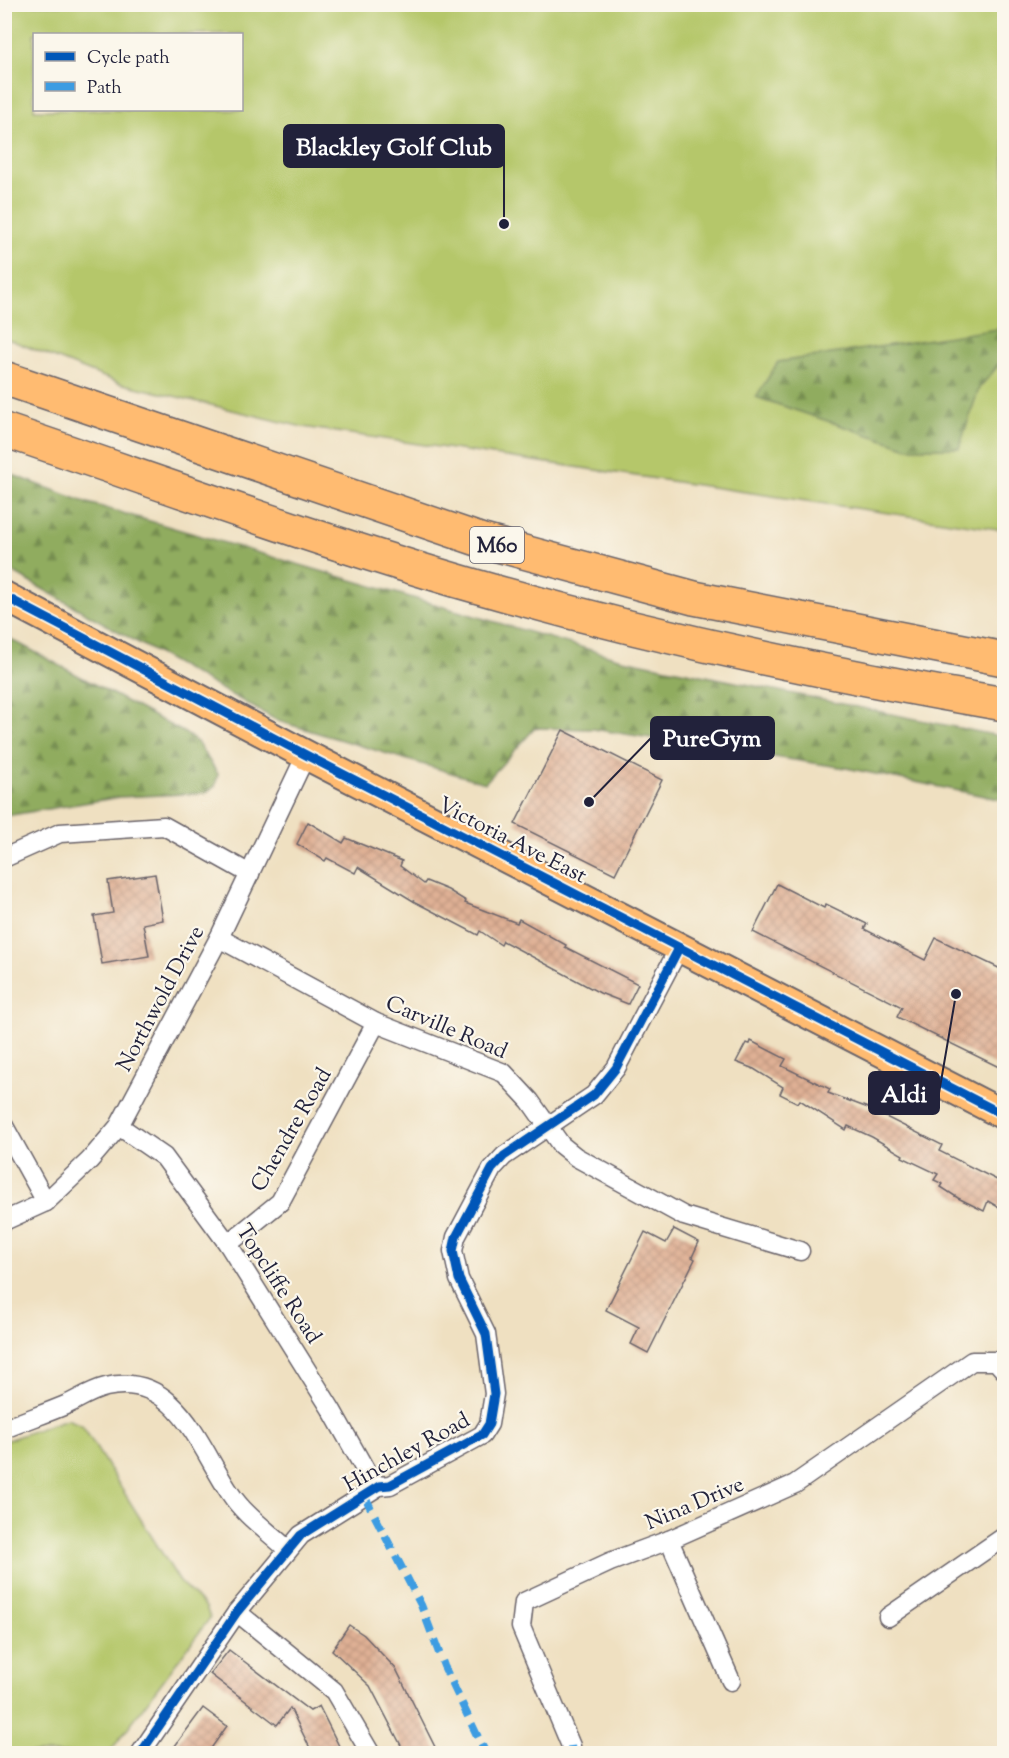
<svg xmlns="http://www.w3.org/2000/svg" width="1009" height="1758" font-family="'Sorts Mill Goudy',serif">
<style>
.green{fill:#b5c76a;stroke:#6c7452;stroke-width:1.5;fill-rule:evenodd}
.forest{fill:url(#forest-firs);stroke:#59674c;stroke-width:1.5}
.building{fill:url(#building-cross-hatch)}
.lines{fill:none;stroke-linecap:round;stroke-linejoin:round}
.street-casing{stroke:#6a646a;stroke-width:21}
.primary-casing{stroke:#6a646a;stroke-width:32}
.highway-casing{stroke:#6a646a;stroke-width:36}
.street{stroke:#fff;stroke-width:18}
.primary{stroke:#ffbb71;stroke-width:28}
.highway{stroke:#ffbb71;stroke-width:33}
.quiet{stroke:#3c9ce2;stroke-width:8;stroke-dasharray:15 8;stroke-linecap:butt}
.cycleway-casing{stroke:#fbf7ec;stroke-width:13}
.cycleway{stroke:#0057b8;stroke-width:9}
.labels{text-anchor:middle;stroke-width:4.5;stroke-linejoin:round;paint-order:stroke}
.shield{fill:#fbf7ec;stroke:#636270;stroke-width:1.5}
.shield-label{font-size:21px;font-weight:bold;fill:#22223b}
.street-label{font-size:22px;fill:#22223b;stroke:#fbf7ec}
.leader{fill:none;stroke:#22223b;stroke-width:2}
.callout-dot{fill:#22223b;stroke:#fbf7ec;stroke-width:2}
.callout{fill:#22223b;stroke:#22223b;stroke-width:2}
.callout-label{font-size:24px;text-anchor:middle;font-weight:bold;fill:#fff}
</style>
<defs>
<pattern id="forest-firs" width="22" height="20" patternUnits="userSpaceOnUse" patternTransform="scale(1.5)"><rect width="22" height="20" fill="#90ac5e"/><path d="M5 1l3.5 6h-7zM16 11l3.5 6h-7z" fill="#758c4f"/></pattern>
<pattern id="building-cross-hatch" width="8" height="8" patternUnits="userSpaceOnUse" patternTransform="scale(1.5)"><rect width="8" height="8" fill="#dfb094"/><path d="M0 0l8 8M0 8l8-8" fill="none" stroke="#bf9780"/></pattern>
</defs>
<rect width="100%" height="100%" fill="#fbf7ec"/>
<filter id="ink" filterUnits="userSpaceOnUse"><feTurbulence type="fractalNoise" baseFrequency=".0167" numOctaves="2"/><feDisplacementMap in="SourceGraphic" scale="12" xChannelSelector="R" yChannelSelector="G"/><feConvolveMatrix kernelMatrix="1 2 1 2 8 2 1 2 1" color-interpolation-filters="sRGB"/></filter>
<filter id="wash" filterUnits="userSpaceOnUse"><feTurbulence type="fractalNoise" baseFrequency=".008" numOctaves="4" result="noise"/><feDisplacementMap in="SourceGraphic" scale="24" xChannelSelector="R" yChannelSelector="G"/><feGaussianBlur stdDeviation="1.35" result="paint"/><feColorMatrix in="noise" values="0 0 0 0 0 0 0 0 0 0 0 0 0 0 0 0 0 1.4 0 .05"/><feComposite in="paint" operator="in"/></filter>
<g filter="url(#wash)">
<rect width="100%" height="100%" fill="#efe0c1"/>
<g class="green">
<path d="M4 5H1004V530L303 427 119 383 5 338ZM34 34H242V110H34Z"/>
<path d="M67 1419 82 1425 180 1582 206 1607 210 1618 109 1753H5V1441Z"/>
</g>
<g class="forest">
<path d="M1004 328V359L979 388 959 448H908L756 397 778 362Z"/>
<path d="M5 472 85 502 618 658 1004 737V800L846 768 593 729 535 728 485 783 278 721 5 568Z"/>
<path d="M5 636 183 732 197 742 218 774 215 786 206 793 120 797 5 816Z"/>
</g>
<g id="blocks">
<g class="building">
<path d="M563 730 662 780 615 874 515 824Z"/>
<path d="M308 822 343 843 346 838 402 861 400 866 424 884 426 881 448 890 466 901 465 903 517 923 519 919 566 945 565 947 638 984 628 1004 600 993 503 941 501 945 480 931 478 935 415 902 358 867 355 873 327 858 325 861 297 844Z"/>
<path d="M155 874 163 920 143 924 149 956 102 964 94 916 113 913 108 881Z"/>
<path d="M777 884 824 908 826 904 867 924 864 929 925 960 936 938 1005 971V1070L897 1017 902 1007 753 932Z"/>
<path d="M751 1041 786 1059 782 1066 830 1089 828 1093 868 1108 942 1145 939 1151 1005 1184V1211L988 1201 984 1211 958 1198 941 1187 943 1184 934 1180 938 1174 902 1157 903 1155 872 1137 848 1126 846 1130 800 1100 798 1103 780 1094 783 1087 754 1069 736 1062 746 1043 750 1044Z"/>
<path d="M674 1229 699 1242 692 1257 695 1259 648 1353 631 1344 639 1327 606 1310 645 1232 666 1243Z"/>
<path d="M349 1625 364 1635 396 1669 438 1753H405L370 1686 332 1650Z"/>
<path d="M229 1650 310 1711 319 1706 343 1754H313L290 1708 277 1725 210 1674Z"/>
<path d="M203 1708 227 1726 207 1754H169Z"/>
</g>
</g>
</g>
<g filter="url(#ink)">
<use href="#blocks" fill-opacity="0" stroke="#6a646a" stroke-width="1.5"/>
<g class="lines">
<defs>
<g id="street">
<path d="M4 858 60 833 164 826 250 874"/>
<path d="M219 938 376 1023 504 1073 530 1101 561 1145 576 1157 684 1216 800 1251"/>
<path d="M4 1126 46 1202"/>
<path d="M119 1126 164 1157 228 1244 331 1409 371 1480 379 1486"/>
<path d="M4 1221 46 1202 90 1160 119 1126 219 938 306 755"/>
<path d="M228 1244 280 1202 376 1023"/>
<path d="M4 1429C26 1420 47 1413 68 1404 80 1398 93 1390 106 1387 176 1371 199 1447 230 1493 245 1516 268 1531 288 1550"/>
<path d="M669 1540 731 1681"/>
<path d="M237 1612 334 1691 371 1754"/>
<path d="M888 1617 1004 1537"/>
<path d="M571 1746 521 1627 524 1602 610 1562 669 1540 795 1484 972 1361H996L1004 1370"/>
<path d="M140 1754 237 1612 301 1535 379 1486 390 1485 482 1435 489 1424 494 1394 486 1334 459 1279 453 1251 456 1237 492 1169 504 1156 594 1095 616 1068 679 948"/>
</g>
<path id="primary" d="M4 596 306 755 1004 1115"/>
<g id="highway">
<path d="M4 378 483 541 694 598 1004 659"/>
<path d="M4 430C161 483 316 540 475 586 649 636 826 674 1004 704"/>
</g>
</defs>
<use href="#street" class="street-casing"/>
<use href="#primary" class="primary-casing"/>
<use href="#highway" class="highway-casing"/>
<use href="#street" class="street"/>
<use href="#primary" class="primary"/>
<use href="#highway" class="highway"/>
<g class="quiet">
<path d="M364 1495 421 1605 444 1666 486 1754"/>
<path d="M571 1746 572 1754"/>
<path d="M792 1754H794"/>
</g>
<defs>
<g id="cycleway">
<path d="M4 596 306 755 1004 1115"/>
<path d="M140 1754 237 1612 301 1535 379 1486 390 1485 482 1435 489 1424 494 1394 486 1334 459 1279 453 1251 456 1237 492 1169 504 1156 594 1095 616 1068 679 948"/>
</g>
</defs>
<use href="#cycleway" class="cycleway-casing"/>
<use href="#cycleway" class="cycleway"/>
</g>
</g>
<g class="labels">
<rect class="shield" x="470" y="527" width="54" height="36" rx="4.5"/>
<g class="shield-label">
<text x="497" y="552">M60</text>
</g>
<g class="street-label">
<text transform="translate(513 839) rotate(27)" y="8">Victoria Ave East</text>
<text transform="translate(159 998) rotate(-62)" y="8">Northwold Drive</text>
<text transform="translate(447 1026) rotate(23)" y="8">Carville Road</text>
<text transform="translate(290 1129) rotate(-60)" y="8">Chendre Road</text>
<text transform="translate(280 1283) rotate(57)" y="8">Topcliffe Road</text>
<text transform="translate(406 1451) rotate(-29)" y="8">Hinchley Road</text>
<text transform="translate(694 1502) rotate(-23)" y="8">Nina Drive</text>
</g>
</g>
<path class="leader" d="M504 224L504 146M589 802L651 738M956 994L939 1093"/>
<g class="callout-dot">
<circle cx="504" cy="224" r="6"/>
<circle cx="589" cy="802" r="6"/>
<circle cx="956" cy="994" r="6"/>
</g>
<g class="callout">
<rect x="284" y="125" width="220" height="42" rx="6"/>
<rect x="651" y="717" width="123" height="42" rx="6"/>
<rect x="869" y="1072" width="70" height="42" rx="6"/>
</g>
<g class="callout-label">
<text x="394" y="155">Blackley Golf Club</text>
<text x="712" y="746">PureGym</text>
<text x="904" y="1102">Aldi</text>
</g>
<rect width="1009" height="1758" fill="none" stroke="#fbf7ec" stroke-width="24"/>
<rect x="33" y="33" width="210" height="78" fill="#fbf7ec" stroke="#a4a2a5" stroke-width="1.5"/>
<rect x="45" y="52" width="30" height="9" fill="#0057b8" stroke="#a4a2a5" stroke-width="1.5"/>
<text x="87" y="63" font-size="18" fill="#22223b">Cycle path</text>
<rect x="45" y="82" width="30" height="9" fill="#3c9ce2" stroke="#a4a2a5" stroke-width="1.5"/>
<text x="87" y="93" font-size="18" fill="#22223b">Path</text>
</svg>
